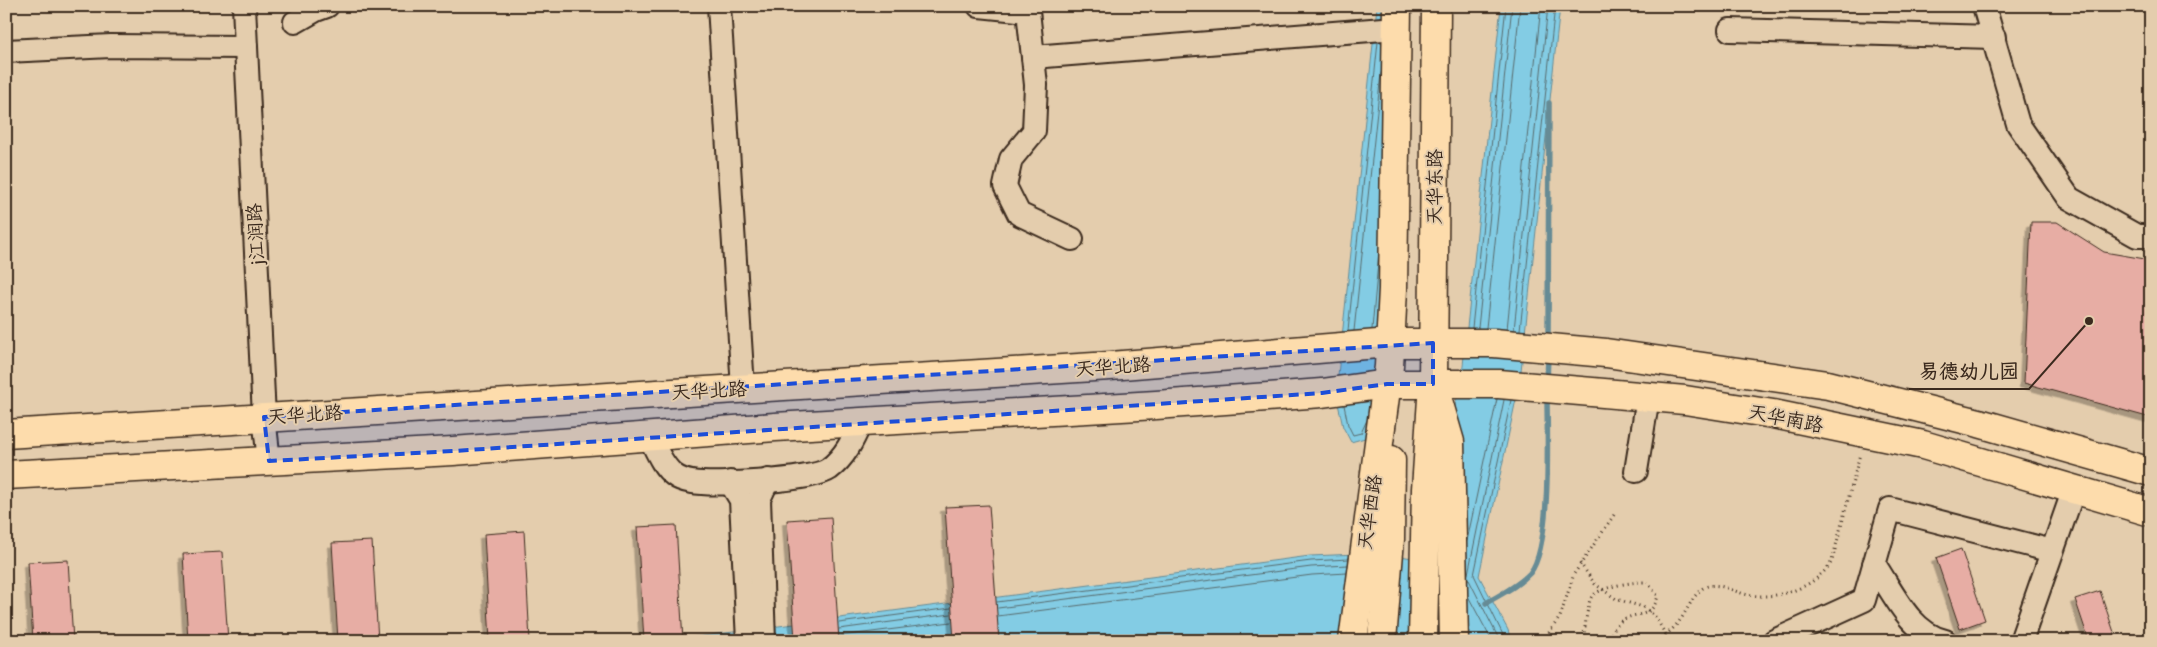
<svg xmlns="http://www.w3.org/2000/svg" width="2157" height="647" font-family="Itim,'LXGW WenKai TC',sans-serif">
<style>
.water{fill:#83cce4;stroke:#668b95}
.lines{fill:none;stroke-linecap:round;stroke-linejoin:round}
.shore{stroke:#586b6d;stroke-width:1}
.stream{stroke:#668b95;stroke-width:5.5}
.building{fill:#e7ada4;stroke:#3b2a1e;filter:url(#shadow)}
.minor-casing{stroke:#3b2a1e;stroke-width:26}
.major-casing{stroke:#3b2a1e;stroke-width:31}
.path{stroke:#3b2a1e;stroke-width:3;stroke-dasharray:1 4;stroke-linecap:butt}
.minor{stroke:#e4cdad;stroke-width:22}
.major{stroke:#fddcac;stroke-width:28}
.marked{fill:#1d4ed8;fill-opacity:0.2;stroke:#1d4ed8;stroke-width:4;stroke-dasharray:10 6;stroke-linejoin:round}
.labels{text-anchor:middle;stroke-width:4;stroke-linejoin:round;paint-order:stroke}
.street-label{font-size:19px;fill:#3b2a1e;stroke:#e4cdad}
.leader{fill:none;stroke:#3b2a1e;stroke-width:2}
.callout-dot{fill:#3b2a1e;stroke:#e4cdad;stroke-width:2}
.callout-label{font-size:20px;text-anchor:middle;font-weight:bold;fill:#3b2a1e;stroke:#e4cdad;stroke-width:4;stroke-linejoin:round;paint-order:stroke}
</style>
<defs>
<filter id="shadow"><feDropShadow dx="-4.5" dy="4.5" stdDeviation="0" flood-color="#0004"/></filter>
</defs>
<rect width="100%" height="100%" fill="#e4cdad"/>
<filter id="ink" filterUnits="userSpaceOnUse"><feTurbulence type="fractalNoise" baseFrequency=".02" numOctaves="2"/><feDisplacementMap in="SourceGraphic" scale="10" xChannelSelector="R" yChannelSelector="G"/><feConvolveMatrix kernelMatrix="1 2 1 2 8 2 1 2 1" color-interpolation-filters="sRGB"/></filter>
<g filter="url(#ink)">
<g class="water">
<path d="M1377 6H1410L1378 406 1365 438 1351 442 1343 427 1336 394Z"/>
<path d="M1501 6H1560L1520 380 1479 576 1508 630 1511 641H665L1310 556 1381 553 1419 559 1462 375Z"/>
</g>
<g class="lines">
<g class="shore">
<path d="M1472 328 1506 6"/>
<path d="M1478 328 1512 6"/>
<path d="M1486 328 1520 6"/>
<path d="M1372 329 1379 251"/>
<path d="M1507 329 1541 6"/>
<path d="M1514 330 1548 6"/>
<path d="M1520 330 1555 6"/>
<path d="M1348 331 1378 42"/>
<path d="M1354 331 1381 73"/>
<path d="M1344 405 1348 425 1353 435 1361 433 1367 420"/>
<path d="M1467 541 1497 399"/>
<path d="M1468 574 1504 400"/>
<path d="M1468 578 1500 641"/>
<path d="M1468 596 1492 641"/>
<path d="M997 602 1311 561 1349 559"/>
<path d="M998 608 1311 567 1348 565"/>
<path d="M998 616 1312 575 1347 573"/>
<path d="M839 623 951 608"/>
<path d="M839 629 951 614"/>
<path d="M840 636 951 622"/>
<path d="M1506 641 1474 575 1511 400"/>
</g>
<g class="stream">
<path d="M1548 342 1549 103"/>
<path d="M1547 382 1548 356"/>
<path d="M1486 603C1501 594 1518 586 1530 573 1552 547 1547 433 1547 396"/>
</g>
</g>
<g class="building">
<path d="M2031 222H2057L2104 252 2151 260V418L2024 383Z"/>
<path d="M989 505 999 641H954L945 507Z"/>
<path d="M831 517 839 641H795L787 520Z"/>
<path d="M676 525 683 641H644L637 527Z"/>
<path d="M524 531 530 641H490L484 534Z"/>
<path d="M372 541 378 641H338L332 543Z"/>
<path d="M1961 549 1985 620 1960 629 1936 558Z"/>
<path d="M222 552 228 641H188L183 554Z"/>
<path d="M68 560 73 641H33L28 562Z"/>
<path d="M2100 591 2117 641H2089L2075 599Z"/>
</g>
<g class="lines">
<defs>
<g id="minor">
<path d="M244 6 264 417 269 461"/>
<path d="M719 6 743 388"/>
<path d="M979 6 1028 11 1036 85 1034 131 1011 159 1005 186 1019 214 1072 239"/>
<path d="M1984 6 2018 124 2069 198 2137 236H2151"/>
<path d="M295 22 316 10 327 6"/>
<path d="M1730 30 1994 37"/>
<path d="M6 51 111 46 246 47"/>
<path d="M1033 57 1396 28"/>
<path d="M649 436C656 449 662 466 674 475 679 479 686 481 692 482 713 486 812 481 829 469 845 457 853 440 861 422"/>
<path d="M1636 471 1648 397"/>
<path d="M730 482 741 500 748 641"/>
<path d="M1874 564C1893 592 1910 633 1945 641"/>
<path d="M764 641 759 499 768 480"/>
<path d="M1774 641 1864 600 1890 509 2052 551"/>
<path d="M2021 641 2074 489"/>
</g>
<g id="major">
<path d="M1439 404 1450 442 1454 641"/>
<path d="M6 434 1110 366 1390 343H1494L1606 353 1828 385 1979 423 2151 472"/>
<path d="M6 475 453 451 775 427 1156 405 1322 393 1387 384H1499L1685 400 1773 414 1923 445 2151 512"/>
<path d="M1353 641 1389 366 1393 289 1397 6"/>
<path d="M1382 641 1390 539 1391 460"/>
<path d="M1423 641 1426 489 1433 384 1436 6"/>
</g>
</defs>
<use href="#minor" class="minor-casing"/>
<use href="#major" class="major-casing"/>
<g class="path">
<path d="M1580 563 1595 584 1616 599 1643 607 1654 615 1666 635"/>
<path d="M1543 641 1560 617 1574 574 1616 512"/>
<path d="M1588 641 1584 634C1585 627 1588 602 1591 598 1596 587 1636 581 1647 582L1658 596C1651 621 1637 610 1621 621 1615 625 1611 635 1606 641"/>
<path d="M1657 641C1666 635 1674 629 1680 620 1688 610 1695 589 1708 586 1722 583 1736 593 1749 595 1779 600 1817 587 1832 561L1860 454"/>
</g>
<use href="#minor" class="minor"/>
<use href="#major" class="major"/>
</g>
</g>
<path class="marked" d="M1433 343V384H1387L1322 393 453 451 269 461 264 417Z"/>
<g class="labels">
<g class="street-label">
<text transform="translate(1434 187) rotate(-90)" y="7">天华东路</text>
<text transform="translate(255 234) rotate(-93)" y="7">j江润路</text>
<text transform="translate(1113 366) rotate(-4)" y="7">天华北路</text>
<text transform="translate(709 390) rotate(-3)" y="7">天华北路</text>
<text transform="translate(305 414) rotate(-4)" y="7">天华北路</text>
<text transform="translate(1786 418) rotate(11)" y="7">天华南路</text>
<text transform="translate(1369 512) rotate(-82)" y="7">天华西路</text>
</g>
</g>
<path class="leader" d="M2089 321L2029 389H1909"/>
<circle class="callout-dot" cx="2089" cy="321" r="5"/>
<g class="callout-label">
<text x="1969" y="378">易德幼儿园</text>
</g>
<rect width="2157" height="647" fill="none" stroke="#e4cdad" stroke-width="25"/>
<rect x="12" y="12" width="2132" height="622" fill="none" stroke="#3b2a1e" stroke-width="2" filter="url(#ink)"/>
</svg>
